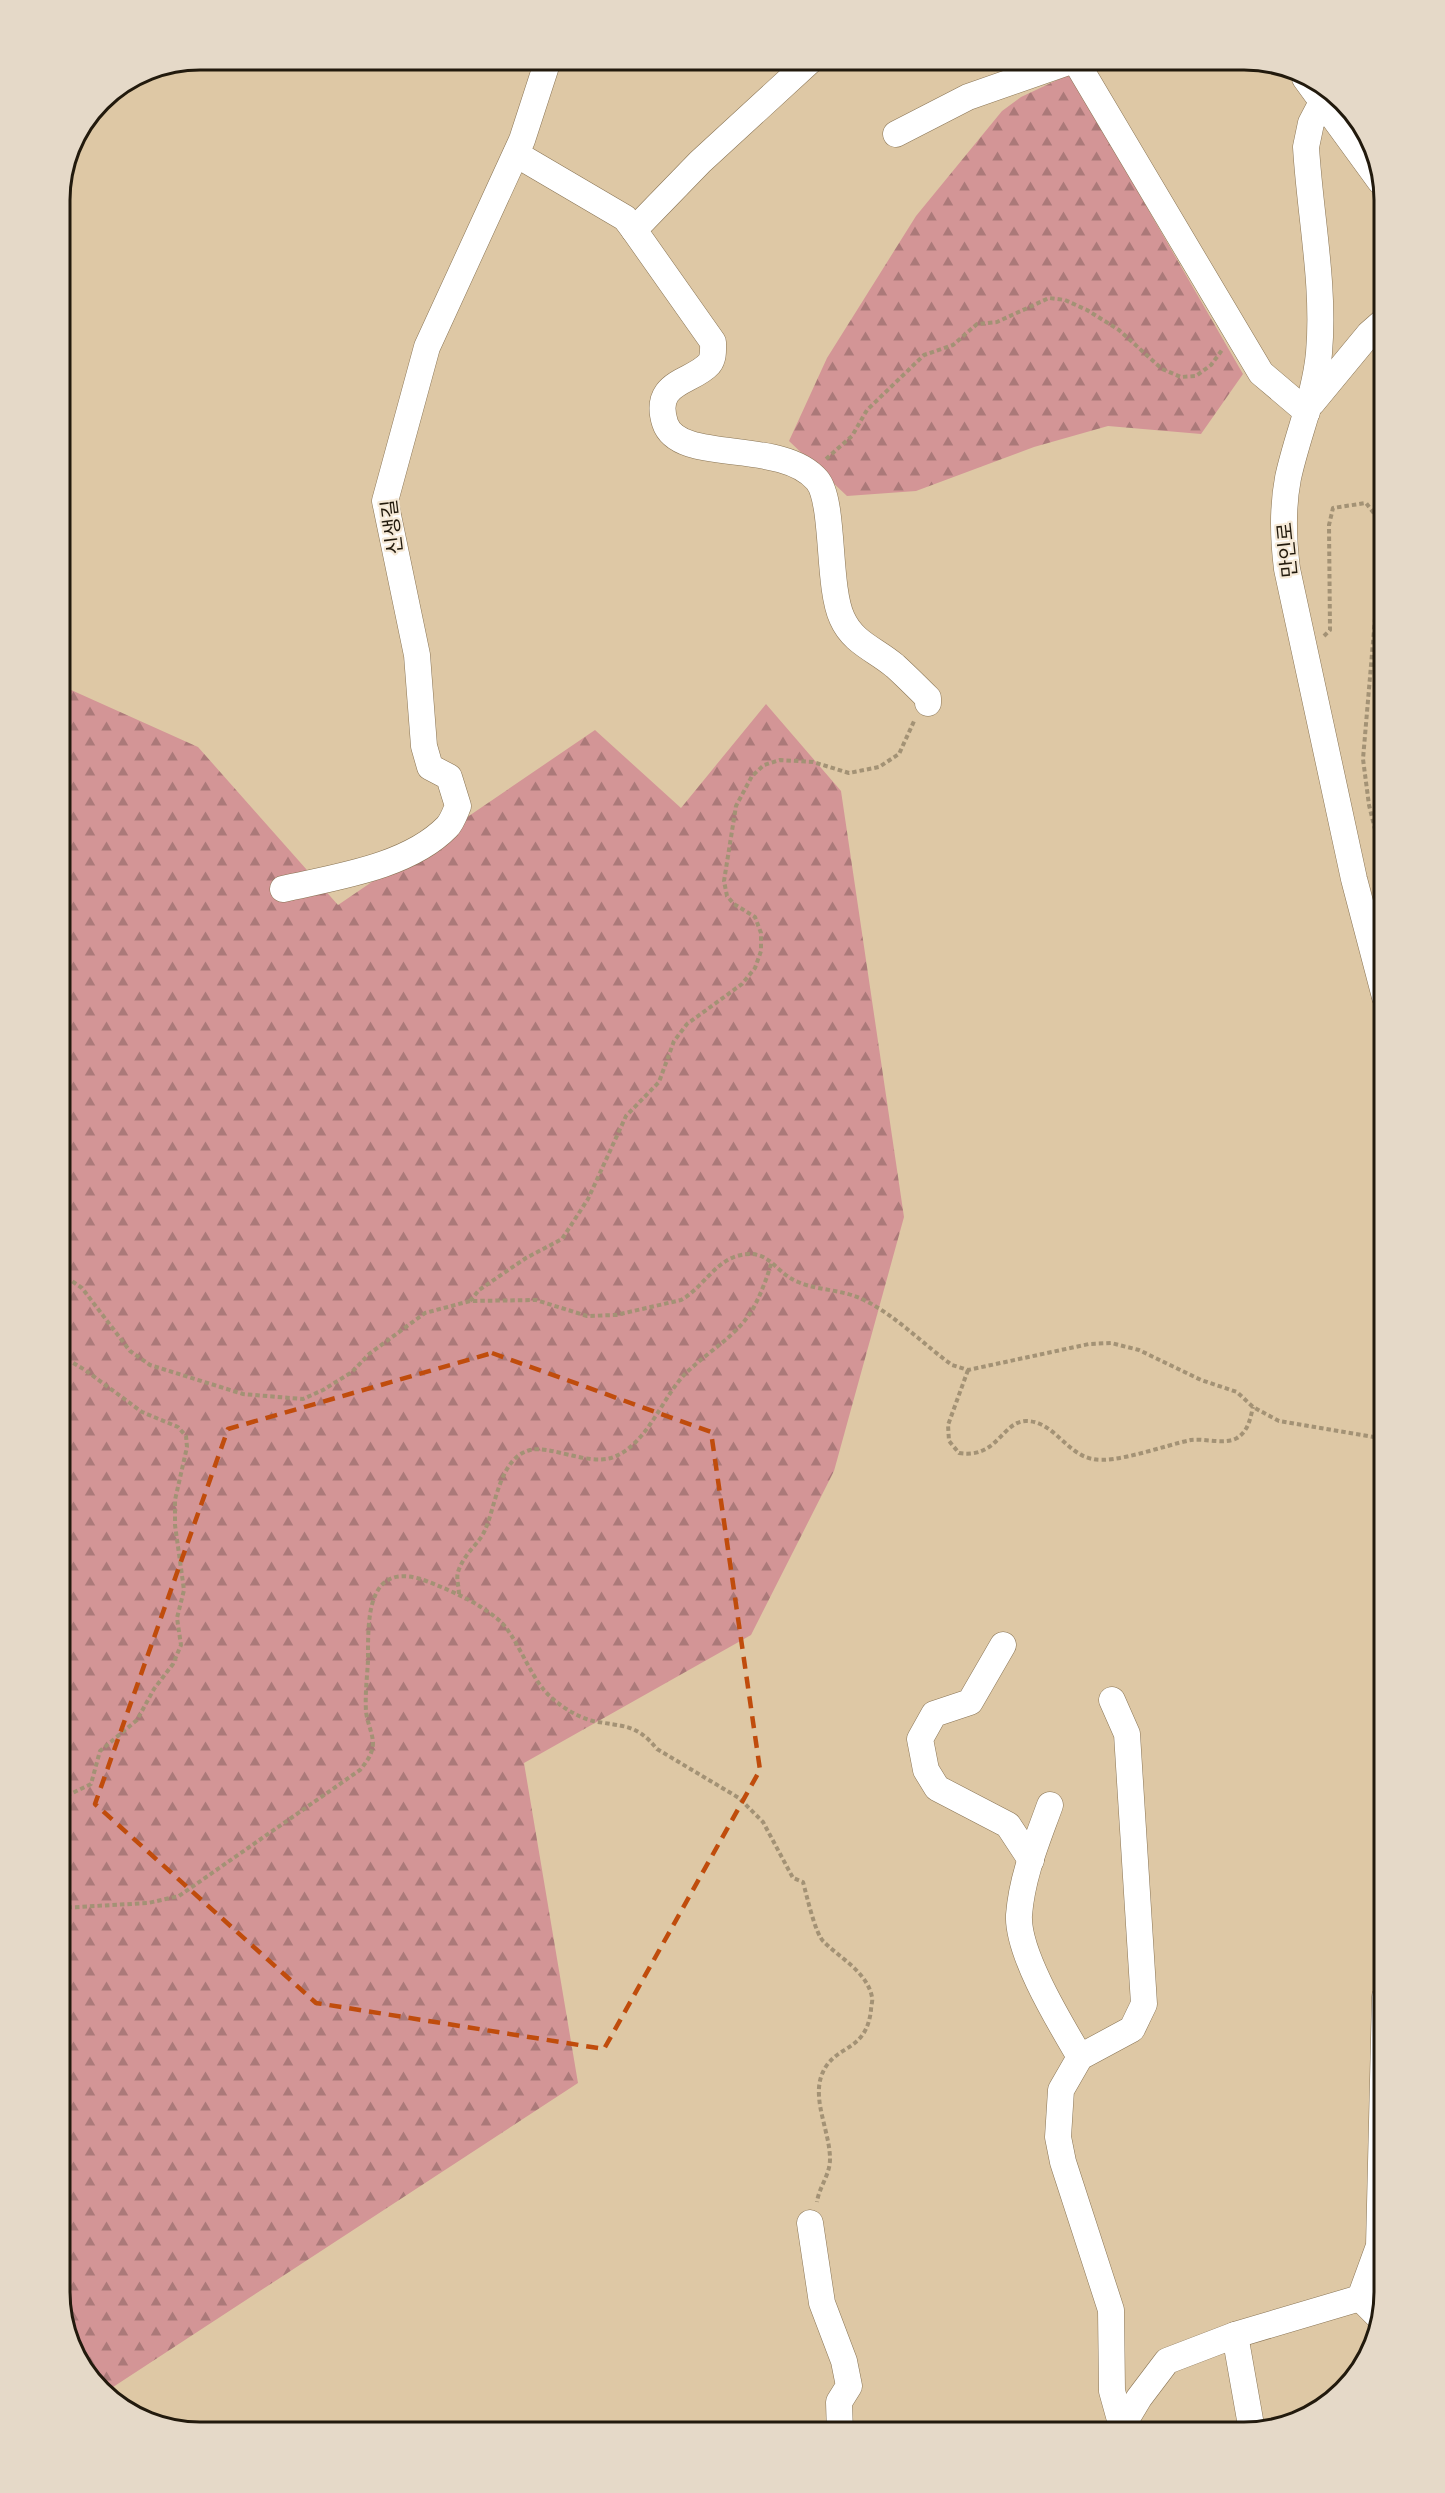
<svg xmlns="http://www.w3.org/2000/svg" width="1445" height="2493" font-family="'Fira Sans Condensed','Noto Sans KR',sans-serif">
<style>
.forest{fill:url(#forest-firs)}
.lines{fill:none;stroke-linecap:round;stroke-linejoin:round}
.minor-casing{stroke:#897454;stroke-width:27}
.path{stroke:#a39275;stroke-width:4;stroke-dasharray:4.5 3;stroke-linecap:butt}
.minor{stroke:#fff;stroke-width:26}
.marked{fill:none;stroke:#c04c0c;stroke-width:4.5;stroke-dasharray:12 8;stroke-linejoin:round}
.labels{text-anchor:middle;stroke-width:4.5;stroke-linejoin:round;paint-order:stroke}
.street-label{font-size:20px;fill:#221a0d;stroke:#f6ead8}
.rim{fill:none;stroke:#221a0d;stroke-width:3}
</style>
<defs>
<pattern id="forest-firs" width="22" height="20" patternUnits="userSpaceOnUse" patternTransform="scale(1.5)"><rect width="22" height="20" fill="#d39596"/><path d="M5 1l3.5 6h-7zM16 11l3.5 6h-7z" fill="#ab7979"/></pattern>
</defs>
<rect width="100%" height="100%" fill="#dec8a5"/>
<g class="forest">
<path d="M1070 74 1243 374 1201 434 1108 426 1034 447 916 491 847 496 789 441 827 358 916 216 1002 111 1021 97Z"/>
<path d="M60 685 198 747 338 905 595 730 681 808 766 704 841 791 904 1217 834 1471 751 1635 524 1763 578 2083 107 2391 74 2354 60 2292Z"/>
</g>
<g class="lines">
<defs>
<g id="minor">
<path d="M1075 60 1261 373 1307 412"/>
<path d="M1305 78 1380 181"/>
<path d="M1322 102 1311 123 1306 147C1310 215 1325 285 1319 353 1315 396 1297 436 1288 478 1282 509 1283 537 1287 569L1354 879 1385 997"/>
<path d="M896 134 968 97 1074 60"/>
<path d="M516 154 625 218 634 230 713 342C713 349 714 358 709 364 692 383 652 381 665 423 679 465 781 438 817 480 835 501 827 586 842 618 853 643 875 649 895 666 906 676 917 687 928 698V703"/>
<path d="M634 230 700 162 811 60"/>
<path d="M1312 403 1369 334 1385 320"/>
<path d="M283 889C335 877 408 867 447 827 452 822 455 813 458 806L449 777 430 767 424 746 417 655 385 501 427 347 522 140 548 60"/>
<path d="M1003 1645 970 1702 934 1714 920 1739 926 1770 937 1788 1008 1825 1031 1860"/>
<path d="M1112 1700 1127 1734 1144 2004 1132 2029 1080 2057 1061 2090 1058 2137 1063 2162 1111 2310 1112 2391 1122 2427"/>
<path d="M1050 1805C1037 1841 1022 1876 1019 1915 1017 1953 1060 2023 1080 2057"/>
<path d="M810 2223 822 2303 844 2361 849 2386 839 2402 840 2433"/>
<path d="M1378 2316 1360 2298 1379 2246 1385 1997"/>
<path d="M1235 2335 1252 2431"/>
<path d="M1118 2433 1139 2398 1167 2361 1235 2335 1360 2298"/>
</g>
</defs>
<use href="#minor" class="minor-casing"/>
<g class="path">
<path d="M826 459 852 436 867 410 924 355 953 345 977 324 997 322 1049 298 1065 300 1087 310 1119 330 1162 369 1181 377 1196 376 1211 365 1222 350"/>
<path d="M1324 636 1330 630 1329 525 1333 508 1366 503 1383 525 1363 759 1369 805 1385 870"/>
<path d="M60 1273 82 1288 130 1351 150 1365 243 1394 303 1399 323 1390 352 1372 369 1354 425 1313 470 1301 536 1300 587 1316 616 1315 681 1300C701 1289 713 1265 734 1257 769 1245 773 1272 798 1282 819 1291 842 1289 864 1300 895 1315 923 1344 952 1365L968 1370 1089 1344 1111 1343 1139 1350 1201 1380 1237 1392 1253 1407 1279 1421 1385 1439"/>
<path d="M470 1301 479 1290 526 1258 562 1239 588 1199 626 1116 659 1082 674 1041 687 1024 742 984 755 968 761 951V933L755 917 734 904 727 896 724 881 736 806 752 776 764 765 780 760 813 762 849 773 879 767 899 754 915 719"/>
<path d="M968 1370 948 1425 949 1441 959 1453C998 1459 1001 1422 1026 1421 1054 1421 1067 1455 1093 1459 1115 1464 1166 1445 1191 1440 1204 1438 1225 1445 1237 1438 1248 1431 1250 1420 1253 1407"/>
<path d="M459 1594C459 1587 456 1578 458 1572 464 1553 480 1543 485 1530 496 1506 499 1458 530 1450 549 1445 587 1465 611 1458 647 1446 661 1399 685 1374 706 1353 735 1337 751 1312 760 1297 767 1278 772 1261"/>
<path d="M60 1799 91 1784 100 1751 137 1720 154 1689 173 1664 181 1645 177 1618 184 1590 175 1525V1500L187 1447 186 1436 178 1427 142 1412 85 1370 60 1355"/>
<path d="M60 1908 148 1903 179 1896 360 1770C367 1761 373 1754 373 1742 372 1731 367 1722 366 1711 365 1694 367 1678 368 1661 368 1618 366 1557 429 1582 454 1592 479 1603 500 1621 516 1636 528 1671 544 1690 555 1703 576 1717 593 1721 623 1727 636 1723 657 1749L739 1798 763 1822 793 1878 803 1882C807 1896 815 1934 824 1942 840 1958 867 1972 872 1997 873 2000 871 2006 871 2010 866 2055 832 2043 821 2077 813 2102 830 2133 830 2159 830 2175 819 2187 817 2202"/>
</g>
<use href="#minor" class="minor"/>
</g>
<path class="marked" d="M492 1353 711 1432 760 1770 604 2049 316 2003 95 1804 228 1429Z"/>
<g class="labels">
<g class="street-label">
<text transform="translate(392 527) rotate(-97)" y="7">신생길</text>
<text transform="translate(1287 550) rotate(-96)" y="7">만인로</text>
</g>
</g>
<path d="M0 0H1445V2493H0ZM200 70H1244A130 130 0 0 1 1374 200V2292A130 130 0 0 1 1244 2422H200A130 130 0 0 1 70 2292V200A130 130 0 0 1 200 70Z" fill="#e5d9c8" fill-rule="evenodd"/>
<path class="rim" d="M200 70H1244A130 130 0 0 1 1374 200V2292A130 130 0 0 1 1244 2422H200A130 130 0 0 1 70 2292V200A130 130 0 0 1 200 70Z"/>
</svg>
